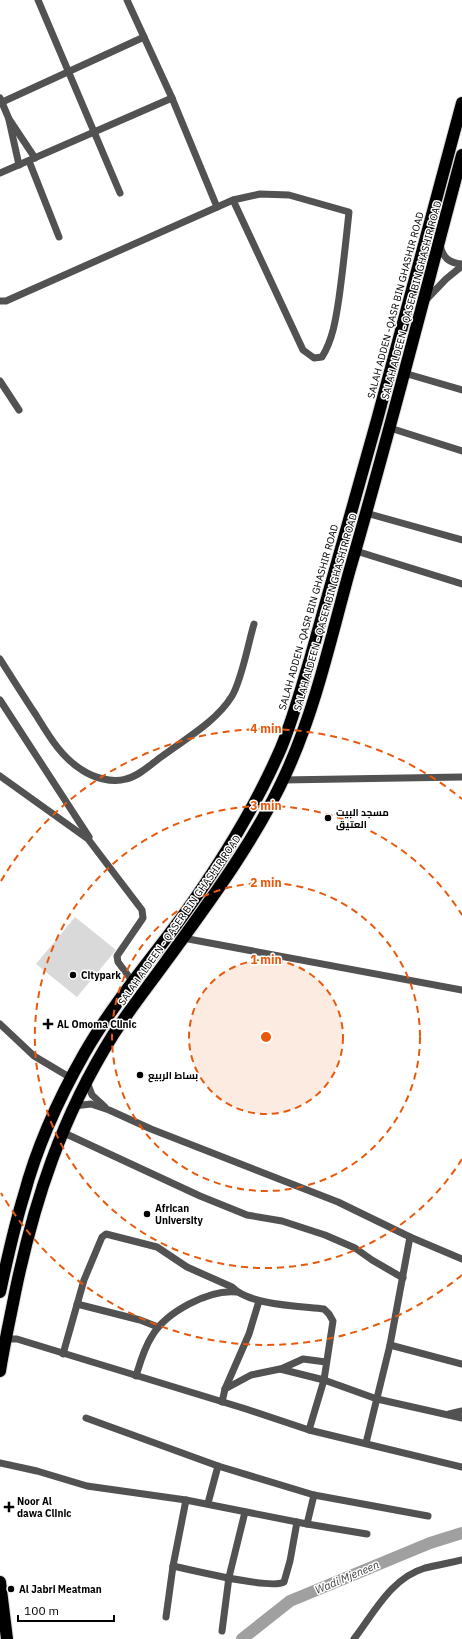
<svg xmlns="http://www.w3.org/2000/svg" width="462" height="1639" font-family="'IBM Plex Sans',Cairo,sans-serif">
<style>
.green{fill:#d9d9d9}
.lines{fill:none;stroke-linecap:round;stroke-linejoin:round}
.river{stroke:#a0a0a0;stroke-width:12}
.highway-casing{stroke:#dbdbdb;stroke-width:14}
.street{stroke:#525252;stroke-width:7}
.highway{stroke:#000;stroke-width:12}
.ring{fill:none;stroke:#e8590c;stroke-width:2;stroke-dasharray:7 5}
.poi-dot{fill:#000;stroke:#fff;stroke-width:1.5}
.labels{text-anchor:middle;stroke-width:3;stroke-linejoin:round;paint-order:stroke}
.street-label{font-size:10px;fill:#000;stroke:#fff}
.poi-label{font-size:10px;font-weight:bold;fill:#000;stroke:#fff;text-anchor:start}
.water-label{font-size:11px;font-style:italic;fill:#414141;stroke:#fff}
.centre{fill:#e8590c;stroke:#fff;stroke-width:2}
.ring-label{font-size:12px;text-anchor:middle;font-weight:bold;fill:#e8590c;stroke:#fff;stroke-width:3;stroke-linejoin:round;paint-order:stroke}
</style>
<rect width="100%" height="100%" fill="#fff"/>
<path class="green" d="M75 917 116 950 77 997 36 964Z"/>
<g class="lines">
<path class="river" d="M242 1639 290 1601 430 1543 462 1533"/>
<defs>
<g id="highway">
<path d="M0 1292C7 1260 14 1227 24 1195 37 1146 59 1098 84 1054 112 1005 149 962 182 917 220 864 255 808 281 748 293 719 301 689 310 659L377 420 462 103"/>
<path d="M0 1371C4 1345 10 1319 15 1293 34 1201 62 1116 113 1035 130 1009 149 985 167 960 210 901 257 838 287 771 316 707 331 637 350 569 390 432 425 293 462 155"/>
<path d="M0 1582 7 1639"/>
</g>
</defs>
<use href="#highway" class="highway-casing"/>
<g class="street">
<path d="M38 0 120 193"/>
<path d="M127 0 172 98 217 207"/>
<path d="M0 98 9 119 35 158"/>
<path d="M0 103 144 37"/>
<path d="M9 120 19 165"/>
<path d="M29 161 59 237"/>
<path d="M0 173 172 98"/>
<path d="M440 245C443 258 449 263 462 264"/>
<path d="M0 301H6L233 200 260 194 289 195 349 212C346 240 343 269 339 298 336 318 333 339 322 357L314 358 303 350 233 200"/>
<path d="M424 302 446 279 462 266"/>
<path d="M404 373 462 390"/>
<path d="M0 381 19 410"/>
<path d="M390 428 462 451"/>
<path d="M366 513 462 540"/>
<path d="M356 551 462 584"/>
<path d="M0 659C12 678 24 697 36 715 49 736 61 757 82 770 94 778 112 783 126 779 139 776 150 765 161 757 185 739 216 722 232 696 242 679 248 644 254 624"/>
<path d="M0 700 89 837"/>
<path d="M0 776 88 839 142 910 143 918 117 956 118 962 133 982"/>
<path d="M283 780 462 777"/>
<path d="M183 938 462 990"/>
<path d="M0 1024 34 1056 71 1078"/>
<path d="M87 1082 92 1095 105 1107"/>
<path d="M74 1106 91 1104 109 1110 151 1129 338 1202 410 1237 462 1259"/>
<path d="M62 1132 200 1196 247 1215 282 1221 325 1235 355 1248 372 1260 403 1278"/>
<path d="M77 1304 140 1320 158 1327"/>
<path d="M6 1339H17L246 1409 309 1430 462 1467"/>
<path d="M390 1345 462 1364"/>
<path d="M63 1354 84 1280 102 1237 106 1234 157 1247 187 1267 232 1287C249 1305 298 1306 324 1309L329 1314 333 1321 324 1380 280 1369 251 1375 225 1389"/>
<path d="M281 1369 303 1359 326 1362"/>
<path d="M136 1376C140 1363 144 1348 152 1336 166 1312 209 1289 237 1292"/>
<path d="M222 1402 225 1389 249 1334 259 1301"/>
<path d="M449 1414 462 1411"/>
<path d="M86 1418 218 1466"/>
<path d="M309 1430 324 1380 377 1399 462 1418"/>
<path d="M366 1443 390 1345 410 1237"/>
<path d="M0 1463 37 1471 87 1486 186 1500 307 1524 367 1534"/>
<path d="M208 1503 218 1466 314 1495 428 1516"/>
<path d="M307 1524 314 1495"/>
<path d="M173 1566C192 1570 271 1590 284 1582L290 1561 297 1522"/>
<path d="M166 1617 173 1566 186 1500"/>
<path d="M222 1631 229 1577 245 1512"/>
<path d="M354 1639C374 1613 391 1578 425 1568 437 1565 450 1563 462 1560"/>
</g>
<use href="#highway" class="highway"/>
</g>
<circle cx="266" cy="1037" r="77" fill="#e8590c" fill-opacity=".12"/>
<g class="ring">
<circle cx="266" cy="1037" r="77"/>
<circle cx="266" cy="1037" r="154"/>
<path d="M462 1159A231 231 0 1 1 462 915"/>
<path d="M462 1275A308 308 0 0 1 1 1193M1 881A308 308 0 0 1 462 799"/>
</g>
<g class="poi-dot">
<circle cx="328" cy="818" r="4"/>
<circle cx="73" cy="975" r="4"/>
<path d="M46 1018h4v4h4v4h-4v4h-4v-4h-4v-4h4z"/>
<circle cx="140" cy="1075" r="4"/>
<circle cx="147" cy="1214" r="4"/>
<path d="M7 1501h4v4h4v4h-4v4h-4v-4h-4v-4h4z"/>
<circle cx="11" cy="1589" r="4"/>
</g>
<g class="labels">
<g class="street-label">
<text transform="translate(411 300) rotate(-75)" y="4">SALAH ALDEEN - QASER BIN GHASHIR ROAD</text>
<text transform="translate(395 305) rotate(-75)" y="4">SALAH ADDEN -QASR BIN GHASHIR ROAD</text>
<text transform="translate(325 612) rotate(-74)" y="4">SALAH ALDEEN - QASER BIN GHASHIR ROAD</text>
<text transform="translate(308 617) rotate(-74)" y="4">SALAH ADDEN -QASR BIN GHASHIR ROAD</text>
<text transform="translate(179 920) rotate(-55)" y="4">SALAH ALDEEN - QASER BIN GHASHIR ROAD</text>
</g>
<g class="poi-label">
<text x="336" y="816">مسجد البيت<tspan x="336" dy="12">العتيق</tspan></text>
<text x="81" y="979">Citypark</text>
<text x="57" y="1028">AL Omoma Clinic</text>
<text x="148" y="1079">بساط الربيع</text>
<text x="155" y="1212">African<tspan x="155" dy="12">University</tspan></text>
<text x="17" y="1505">Noor Al<tspan x="17" dy="12">dawa Clinic</tspan></text>
<text x="19" y="1593">Al Jabri Meatman</text>
</g>
<g class="water-label">
<text transform="translate(347 1577) rotate(-23)" y="4">Wadi Mjeneen</text>
</g>
</g>
<circle cx="266" cy="1037" r="6" class="centre"/>
<g class="ring-label">
<text x="266" y="733">4 min</text>
<text x="266" y="810">3 min</text>
<text x="266" y="887">2 min</text>
<text x="266" y="964">1 min</text>
</g>
<path d="M18 1615v6h96v-6" fill="none" stroke="#000000" stroke-width="2"/>
<text x="24" y="1615" font-size="12" fill="#000000" stroke="#ffffff" stroke-width="3" paint-order="stroke">100 m</text>
</svg>
